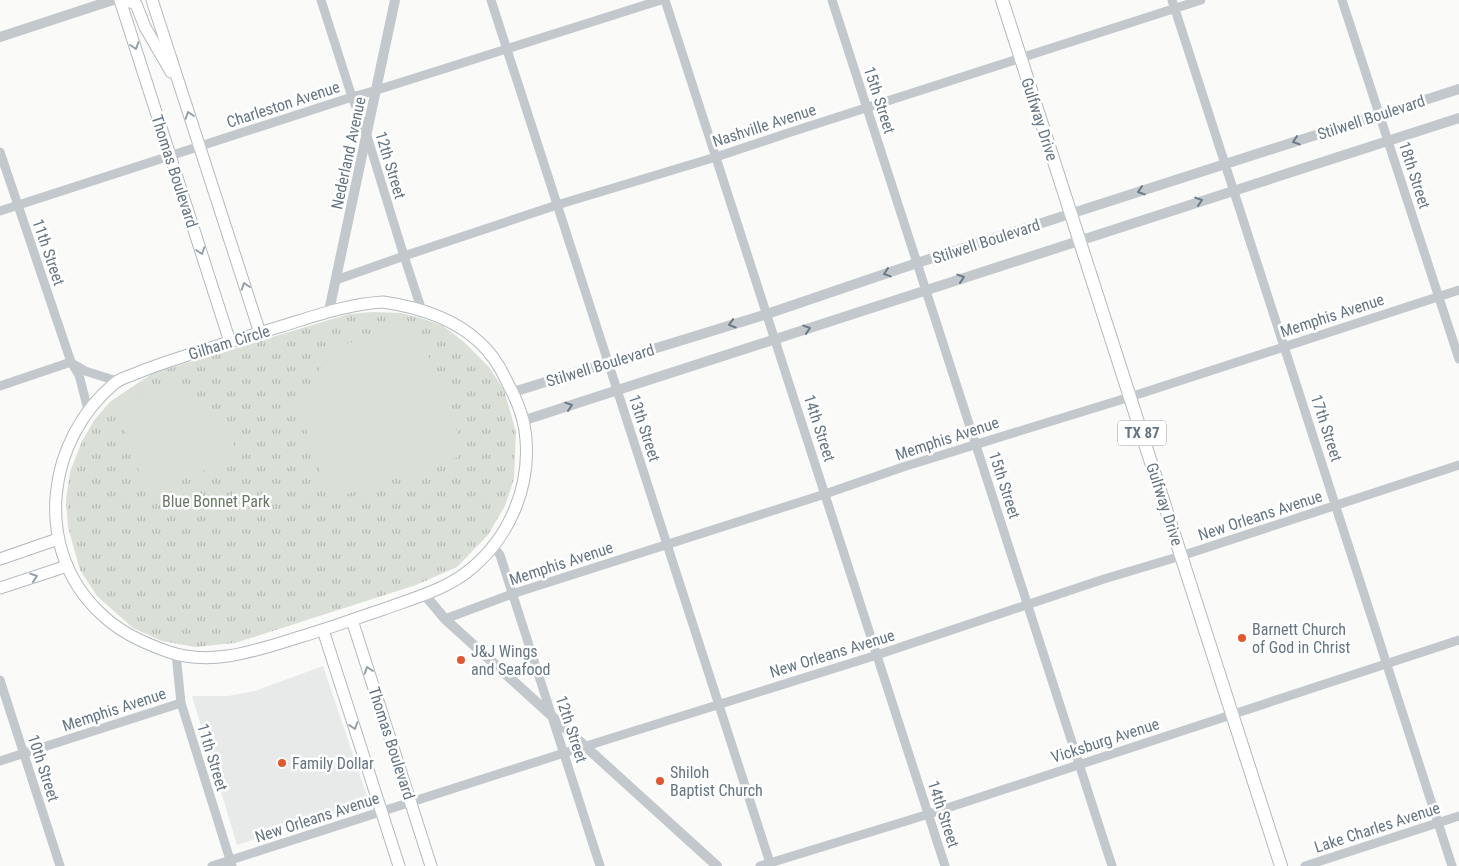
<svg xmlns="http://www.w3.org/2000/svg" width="1459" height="866" font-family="'Roboto Condensed',sans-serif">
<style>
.built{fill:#e8e9e9}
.grass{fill:url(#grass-tufts)}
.garden{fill:#dadfd7}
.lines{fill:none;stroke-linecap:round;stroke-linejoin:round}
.secondary-casing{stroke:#b3babf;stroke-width:13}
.primary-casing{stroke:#b5babe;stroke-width:14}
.minor{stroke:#c3c8cc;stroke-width:9}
.tertiary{stroke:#c3c8cc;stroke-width:10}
.secondary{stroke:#fff;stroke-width:11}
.primary{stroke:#fff;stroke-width:12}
.oneway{stroke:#939fa8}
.oneway2{stroke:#6a7a87}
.poi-dot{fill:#e4572e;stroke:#fff;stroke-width:2}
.labels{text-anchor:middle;stroke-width:5;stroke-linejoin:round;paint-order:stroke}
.shield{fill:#fff;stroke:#939fa8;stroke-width:1}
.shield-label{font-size:15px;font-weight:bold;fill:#657683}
.street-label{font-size:16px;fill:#657683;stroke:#fff}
.park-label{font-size:16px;fill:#687a64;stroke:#fff}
.poi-label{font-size:16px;fill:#657683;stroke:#fff;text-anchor:start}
</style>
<defs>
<pattern id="grass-tufts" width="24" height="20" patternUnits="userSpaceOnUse" patternTransform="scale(1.25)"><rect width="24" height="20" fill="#dadfd7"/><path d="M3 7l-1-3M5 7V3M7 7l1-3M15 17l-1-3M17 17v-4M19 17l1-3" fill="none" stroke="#b4b9b4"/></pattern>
</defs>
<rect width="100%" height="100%" fill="#fafaf8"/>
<path class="built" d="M323 666 369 802 237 845 192 696H228L255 691Z"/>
<path class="grass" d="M373 312 400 313 421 318 443 326 464 342 489 367 504 390 516 432 514 479 505 506 488 535 457 567 416 585 235 643 195 647 162 641 133 628 97 596 80 570 68 527 66 500 70 472 82 441 95 419 111 401 153 373 349 314Z"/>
<g class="garden">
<path d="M412 323 449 398 462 452 458 457 329 500 299 408 330 349Z"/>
<path d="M161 389C199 395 225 422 239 456L153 491 144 487 116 404C130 393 144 389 161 389Z"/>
</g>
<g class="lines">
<defs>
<g id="secondary">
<path d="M120 0 230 342"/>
<path d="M125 0 136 4 145 27 171 72"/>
<path d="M152 0 260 333"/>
<path d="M383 302C417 307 452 317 478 341 492 353 501 368 508 384 517 400 525 421 526 440 530 488 509 537 472 568 448 589 414 598 384 609 357 618 330 628 303 636 260 649 214 667 169 652 141 642 117 631 96 609 33 545 47 439 115 383 120 379 126 377 132 375 151 367 169 361 188 355 219 345 250 336 282 326 315 316 348 304 383 302Z"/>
<path d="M0 559 58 539"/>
<path d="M0 588 67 566"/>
<path d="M352 620 431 866"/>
<path d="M323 630 399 866"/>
</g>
<path id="primary" d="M1002 0 1281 866"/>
</defs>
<use href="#secondary" class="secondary-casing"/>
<use href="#primary" class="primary-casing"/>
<g class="minor">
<path d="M321 0 352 97 367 136 404 256 422 311"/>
<path d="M491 0 771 866"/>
<path d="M665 0 945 866"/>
<path d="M832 0 1112 866"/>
<path d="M1172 0 1452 866"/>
<path d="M1342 0 1459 359"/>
<path d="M0 152 71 362 79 375 88 410"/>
<path d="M0 211 352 97 377 90 661 0"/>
<path d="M336 280 404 256 557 205 716 157 788 133 1201 0"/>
<path d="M73 364 85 371 117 381"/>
<path d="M0 386 71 362"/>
<path d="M493 546 500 555 600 866"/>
<path d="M445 619 512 594 825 494 903 467 1130 397 1459 290"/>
<path d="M176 654 181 703 232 866"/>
<path d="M0 680 60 866"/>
<path d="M0 761 181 703"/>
<path d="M212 866 564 753 877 655 1104 579 1181 556 1459 465"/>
<path d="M760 866 929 814 1459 640"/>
<path d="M1305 866 1459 816"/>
</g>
<g class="tertiary">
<path d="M0 37 113 0"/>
<path d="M329 311 395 0"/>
<path d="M513 392 767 314 917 263 1459 89"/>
<path d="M522 421 1459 118"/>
<path d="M424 594 445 619 717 866"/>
</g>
<use href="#secondary" class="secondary"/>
<use href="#primary" class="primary"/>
</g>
<defs><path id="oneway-chevron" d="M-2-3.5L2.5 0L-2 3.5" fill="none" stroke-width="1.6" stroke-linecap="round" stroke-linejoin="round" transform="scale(1.25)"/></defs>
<g class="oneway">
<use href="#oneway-chevron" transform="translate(135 46) rotate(72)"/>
<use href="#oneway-chevron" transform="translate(189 115) rotate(-108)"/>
<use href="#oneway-chevron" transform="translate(201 251) rotate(72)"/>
<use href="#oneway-chevron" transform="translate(245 286) rotate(-108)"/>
<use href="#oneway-chevron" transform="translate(34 577) rotate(-18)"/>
<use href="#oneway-chevron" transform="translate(368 670) rotate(-108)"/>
<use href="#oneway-chevron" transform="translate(354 726) rotate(72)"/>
</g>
<g class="oneway2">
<use href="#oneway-chevron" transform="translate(1296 141) rotate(162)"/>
<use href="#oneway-chevron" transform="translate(1141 191) rotate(162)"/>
<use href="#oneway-chevron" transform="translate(1199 201) rotate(-18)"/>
<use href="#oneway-chevron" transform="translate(887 273) rotate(162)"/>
<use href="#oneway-chevron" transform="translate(961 278) rotate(-18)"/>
<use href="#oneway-chevron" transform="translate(732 324) rotate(163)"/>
<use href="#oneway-chevron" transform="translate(807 329) rotate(-18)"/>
<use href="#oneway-chevron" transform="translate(569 406) rotate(-18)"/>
</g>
<g class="poi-dot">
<circle cx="1242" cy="638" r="5"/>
<circle cx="461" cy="660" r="5"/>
<circle cx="282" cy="763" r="5"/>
<circle cx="660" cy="781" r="5"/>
</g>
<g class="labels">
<rect class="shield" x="1118" y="420.5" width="48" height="25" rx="4"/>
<g class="shield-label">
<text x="1142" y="438">TX 87</text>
</g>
<g class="street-label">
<text transform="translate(880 100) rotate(72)" y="6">15th Street</text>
<text transform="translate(283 104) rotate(-18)" y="6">Charleston Avenue</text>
<text transform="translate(1371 117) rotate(-18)" y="6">Stilwell Boulevard</text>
<text transform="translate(1040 119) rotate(72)" y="6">Gulfway Drive</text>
<text transform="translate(764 125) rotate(-18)" y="6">Nashville Avenue</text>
<text transform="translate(348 153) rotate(-78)" y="6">Nederland Avenue</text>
<text transform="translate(391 165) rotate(73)" y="6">12th Street</text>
<text transform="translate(175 171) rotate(72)" y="6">Thomas Boulevard</text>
<text transform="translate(1415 175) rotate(72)" y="6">18th Street</text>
<text transform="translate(986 241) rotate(-18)" y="6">Stilwell Boulevard</text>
<text transform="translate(49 252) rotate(71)" y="6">11th Street</text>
<text transform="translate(1332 315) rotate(-18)" y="6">Memphis Avenue</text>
<text transform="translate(229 342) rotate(-17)" y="6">Gilham Circle</text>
<text transform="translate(600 365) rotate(-17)" y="6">Stilwell Boulevard</text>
<text transform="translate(645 428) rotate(72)" y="6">13th Street</text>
<text transform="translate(820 428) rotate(72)" y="6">14th Street</text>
<text transform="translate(1327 428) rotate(72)" y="6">17th Street</text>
<text transform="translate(947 438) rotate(-18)" y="6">Memphis Avenue</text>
<text transform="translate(1005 485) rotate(72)" y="6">15th Street</text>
<text transform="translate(1165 504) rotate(72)" y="6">Gulfway Drive</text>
<text transform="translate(1260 515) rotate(-18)" y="6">New Orleans Avenue</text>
<text transform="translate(561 563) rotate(-18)" y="6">Memphis Avenue</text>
<text transform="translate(832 653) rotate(-17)" y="6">New Orleans Avenue</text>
<text transform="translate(114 709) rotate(-18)" y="6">Memphis Avenue</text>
<text transform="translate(572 729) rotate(72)" y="6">12th Street</text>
<text transform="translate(1105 740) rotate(-18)" y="6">Vicksburg Avenue</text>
<text transform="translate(392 743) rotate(72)" y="6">Thomas Boulevard</text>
<text transform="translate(213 757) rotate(73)" y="6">11th Street</text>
<text transform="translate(44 768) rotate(72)" y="6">10th Street</text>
<text transform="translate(944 814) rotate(72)" y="6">14th Street</text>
<text transform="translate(317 817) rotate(-18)" y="6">New Orleans Avenue</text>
<text transform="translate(1377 827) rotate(-18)" y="6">Lake Charles Avenue</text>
</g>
<g class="park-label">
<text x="216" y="507">Blue Bonnet Park</text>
</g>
<g class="poi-label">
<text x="1252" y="635">Barnett Church<tspan x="1252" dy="18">of God in Christ</tspan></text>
<text x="471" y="657">J&amp;J Wings<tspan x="471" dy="18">and Seafood</tspan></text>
<text x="292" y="769">Family Dollar</text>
<text x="670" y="778">Shiloh<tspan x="670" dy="18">Baptist Church</tspan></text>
</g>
</g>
</svg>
